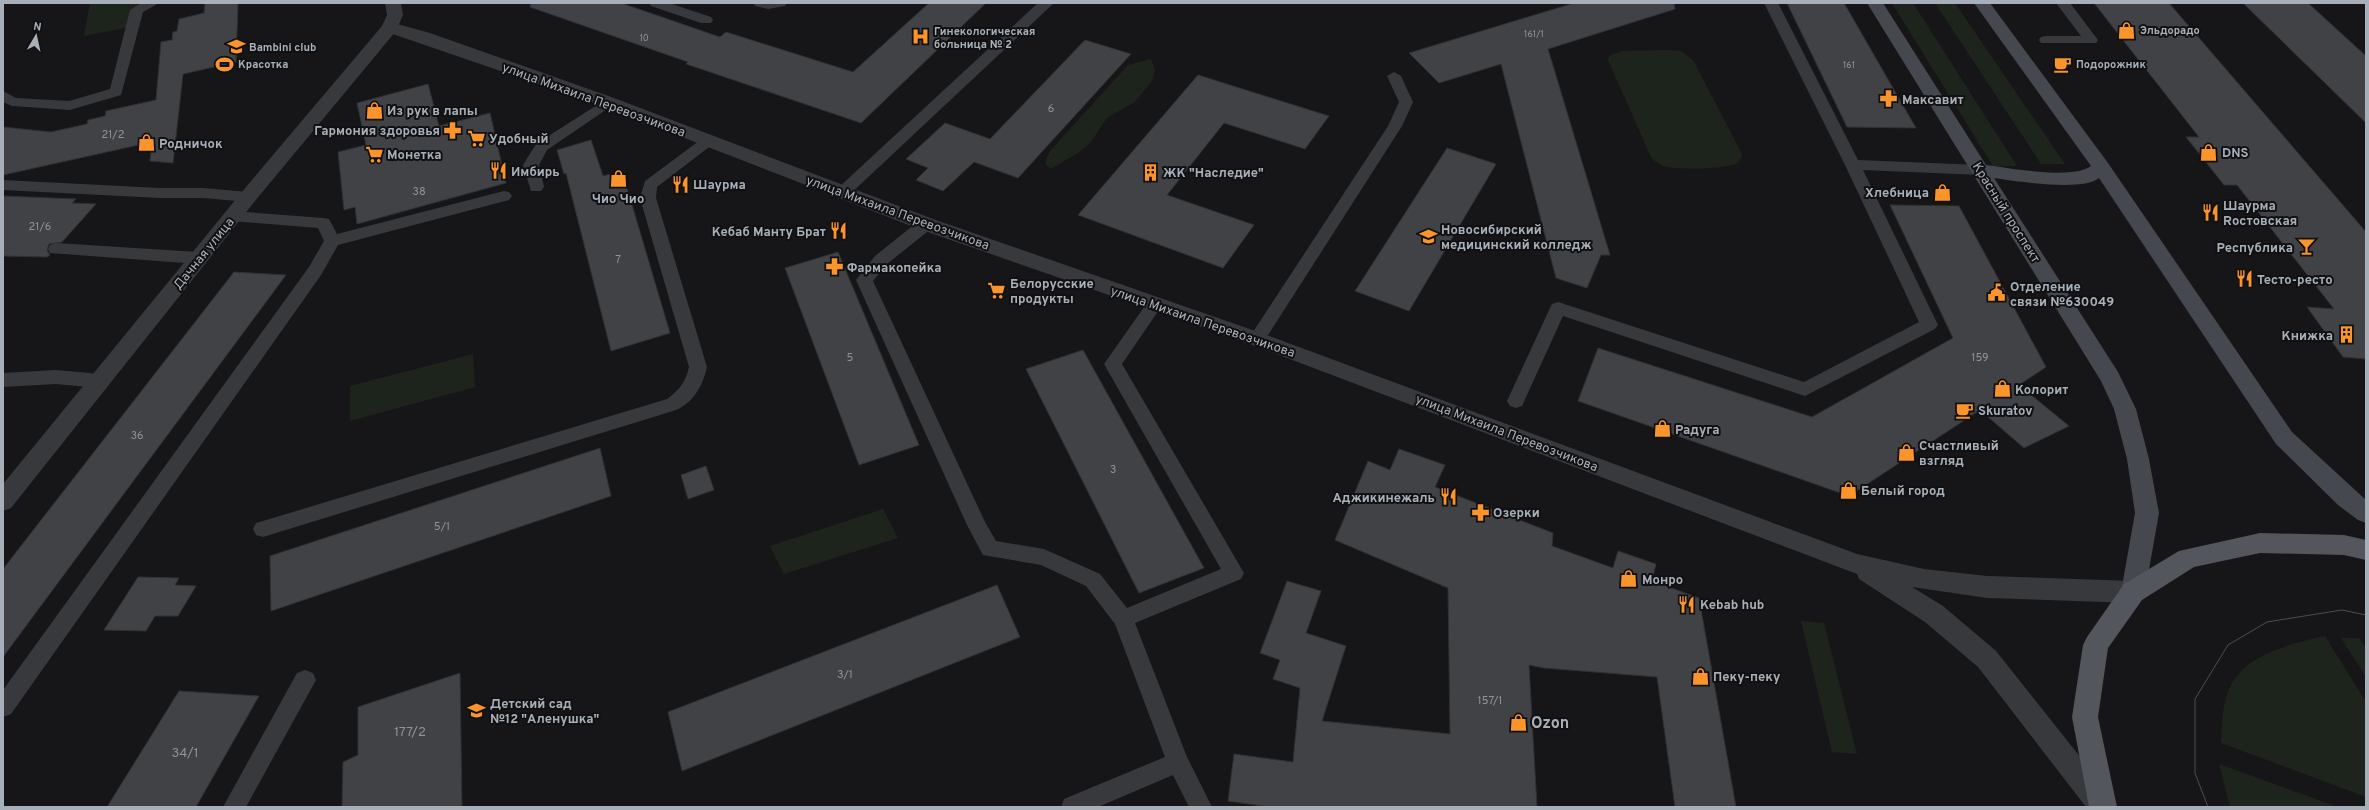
<svg xmlns="http://www.w3.org/2000/svg" width="2369" height="810" font-family="Overpass,sans-serif">
<style>
.green{fill:#1c241c}
.building{fill:#404245;stroke:#303134}
.lines{fill:none;stroke-linecap:round;stroke-linejoin:round}
.service{fill:#37393d;fill-rule:evenodd}
.minor{fill:#37393d;fill-rule:evenodd}
.tertiary{fill:#37393d;fill-rule:evenodd}
.secondary{fill:#45484e;fill-rule:evenodd}
.primary{fill:#53565d;fill-rule:evenodd}
.tram{stroke:#4a4d53;stroke-width:1}
.labels{text-anchor:middle;stroke-width:4;stroke-linejoin:round;paint-order:stroke}
.far-number-label{font-size:9px;fill:#8d949c}
.far-poi-label{font-size:11px;font-weight:bold;fill:#a7b0b9;stroke:#111113;text-anchor:start}
.number-label{font-size:11px;fill:#8d949c}
.street-label{font-size:13px;fill:#a7b0b9;stroke:#111113}
.poi-label{font-size:13px;font-weight:bold;fill:#a7b0b9;stroke:#111113;text-anchor:start}
.near-number-label{font-size:13px;fill:#8d949c}
.near-poi-label{font-size:16px;font-weight:bold;fill:#a7b0b9;stroke:#111113;text-anchor:start}
</style>
<rect width="100%" height="100%" fill="#161618"/>
<g class="green">
<path d="M90 3H138L135 26 84 36Z"/>
<path d="M1892 3H1913L2017 166H1993Z"/>
<path d="M1935 3H1955L2065 164H2041Z"/>
<path d="M1669 50 1681 51 1693 60 1741 152 1742 156 1738 163C1726 169 1682 170 1668 167 1661 166 1654 162 1650 155L1608 60 1609 56 1622 51Z"/>
<path d="M1151 59 1155 70 1152 81 1135 102 1107 118 1090 143 1078 153 1051 169 1046 165V160L1050 151 1128 65Z"/>
<path d="M473 354 475 387 350 421V386Z"/>
<path d="M883 509 898 538 784 574 770 546Z"/>
<path d="M1801 621 1824 623 1857 754 1832 752Z"/>
<path d="M2325 636 2366 702V797L2221 743C2222 724 2222 700 2232 683 2250 653 2293 643 2325 636Z"/>
<path d="M2341 638H2359L2366 648V677Z"/>
<path d="M2219 764 2338 807H2230Z"/>
</g>
<g class="building">
<path d="M205 3H238L236 62 183 74 173 163 150 161 152 142 3 175V127L51 132 87 124 88 120 105 116 106 111 156 100 161 42 172 40 173 32 177 31 179 19 204 13Z"/>
<path d="M531 3H621L720 37 726 32 853 72 929 3H986L861 123 686 64 688 62 530 7Z"/>
<path d="M1574 3H1674L1675 9 1548 49 1610 255H1601L1587 288 1556 278 1501 64 1439 83 1409 53Z"/>
<path d="M1787 3H1844L1916 128 1847 127Z"/>
<path d="M2094 3H2169L2366 232V359L2343 357 2307 307 2334 309 2237 185H2224L2186 137H2199Z"/>
<path d="M2243 3H2308L2366 56V123Z"/>
<path d="M1085 40 1131 54 1018 178 974 162 943 191 916 180 928 168 906 159 945 123 990 139Z"/>
<path d="M1198 75 1329 116 1305 149 1224 123 1167 195 1254 225 1223 268 1078 215Z"/>
<path d="M428 84 439 126 490 113 506 183 357 224 355 207 344 210 338 152 366 145 357 103Z"/>
<path d="M591 140 603 176 622 171 670 333 611 351 566 173 564 174 557 150Z"/>
<path d="M1447 148 1496 164 1409 311 1355 291Z"/>
<path d="M3 196 76 199 72 203 96 204 62 242 49 244 47 250 50 255 47 257 3 256Z"/>
<path d="M1890 205 1959 206 2046 367 2019 385 2069 426 2024 448 1980 410 1849 496 1578 401 1598 348 1812 417 1953 338Z"/>
<path d="M838 252 919 445 859 465 785 268Z"/>
<path d="M234 272 286 275 3 657V569Z"/>
<path d="M1083 350 1204 568 1139 593 1026 369Z"/>
<path d="M600 448 611 496 271 611 270 556Z"/>
<path d="M1399 449 1445 465 1435 487 1553 533 1552 546 1613 568 1618 551 1656 564 1652 581 1699 598 1736 807H1675L1657 677 1544 668 1529 665 1537 807H1269L1228 801 1234 754 1293 762 1300 688 1273 679 1280 660 1260 653 1287 581 1321 591 1306 633 1346 646 1322 721 1450 734 1448 588 1335 540 1368 461 1390 470Z"/>
<path d="M706 466 714 490 688 499 681 475Z"/>
<path d="M138 577 179 578 175 585 196 586 178 616H155L146 631 104 630Z"/>
<path d="M997 585 1020 637 682 771 668 712Z"/>
<path d="M460 673 462 807H342L343 762 358 755V707Z"/>
<path d="M179 691 259 696 196 807H107Z"/>
</g>
<g class="lines">
<g class="service">
<path d="M141 3H159L143 12 121 95 70 110 12 106 3 102V91L16 98 69 101 110 89 130 10Z"/>
<path d="M649 3H669L711 17 713 20 711 23H701L651 6Z"/>
<path d="M753 3H787L785 6 768 9 755 6Z"/>
<path d="M1038 3H1054L848 196H838L835 192 838 188Z"/>
<path d="M1764 3H1778L1858 160 1981 165 1986 167 1989 170 1986 173 1981 175 1863 170 1938 325 1935 329 1805 396 1563 316 1522 406 1516 408 1510 406 1507 401 1550 308 1552 304 1558 302 1804 382 1919 322 1845 165Z"/>
<path d="M2056 3H2070L2098 40 2096 43H2041L2039 40 2041 37 2046 36H2081Z"/>
<path d="M1394 72 1401 76 1413 102 1402 126 1263 343 1257 345 1251 343 1248 339 1251 335 1388 126 1399 102 1387 76Z"/>
<path d="M608 98 615 102 613 105 547 150 539 165 544 187 541 191H531L523 165 536 144Z"/>
<path d="M708 136 715 141 713 144 657 187 656 198 707 367C703 386 692 405 673 411L263 537 256 535 253 529 256 523 263 521 667 399C679 390 686 382 689 367L640 198 645 181 703 138Z"/>
<path d="M3 180 160 188H203L248 192 254 193 256 197 254 201 248 202 203 198H160L3 190Z"/>
<path d="M504 191 509 192 512 196 509 200 338 245 321 275 11 714 3 717V690L309 267 324 241 318 228 232 221 226 220 224 216 226 212 232 211 323 218 329 219 337 234Z"/>
<path d="M926 219 932 220 934 224 932 228 887 264 873 281 985 522 996 541 1044 549 1100 574 1127 608 1221 569 1104 364 1149 300 1155 298 1161 300 1163 304 1122 364 1244 573 1241 579 1135 623 1187 757 1212 807H1189L1173 775 1098 807H1061L1064 799 1165 757 1115 624 1086 586 1041 565 983 555 967 525 856 280 875 256 920 220Z"/>
<path d="M56 243 198 252 204 254 206 258 204 262 198 264 50 253 48 249 50 245Z"/>
<path d="M56 370 100 374 106 376 109 381 106 386 100 388 56 384 3 387V373Z"/>
<path d="M305 670 313 673 316 680 246 807H223L297 673Z"/>
</g>
<path class="minor" d="M390 22 430 33 614 98 933 219 1264 334 1857 554 1924 569 1987 576 2133 581 2142 584 2145 592 2142 600 2133 603 1987 598 1912 587 1943 606 1996 651 2112 797 2115 807H2086L1978 667 1925 622 1859 579 1857 574 1250 344 919 229 602 106 384 31 382 27 384 23Z"/>
<path class="tertiary" d="M385 3H401L403 15 396 31 255 201 11 508 3 511V484L241 193 382 26 387 15Z"/>
<path class="secondary" d="M1867 3H1883L1986 165C2009 168 2073 180 2091 166L1974 3H1990L2108 163 2292 432 2366 500V523L2358 520 2338 505 2276 444 2099 178C2083 192 2015 181 1994 178L2118 372 2136 409 2149 459 2159 513 2145 592 2142 600 2133 603 2124 600 2121 592 2135 513 2127 459 2114 409 2101 381Z"/>
<path class="primary" d="M2260 533 2344 535 2366 540V560L2344 555 2260 553 2194 567 2142 600 2108 648 2098 717 2117 807H2089L2072 717 2083 645 2087 637 2124 584 2179 551Z"/>
<path class="tram" d="M2208 807 2195 773V699L2228 645 2267 622 2342 610 2366 615"/>
</g>
<defs>
<symbol id="shop-bare" viewBox="-9 -9 18 18"><path d="M-5-2.5h2.3a2.7 3.5 0 0 1 5.4 0H5L5.5 6h-11ZM-1.5-2.5h3a1.5 2.3 0 0 0-3 0Z" fill="#fb942b" stroke="#111113" stroke-width="2.5" paint-order="stroke"/></symbol>
<symbol id="hospital-bare" viewBox="-9 -9 18 18"><path d="M-5-5h3v3.5h4V-5h3V5h-3V1.5h-4V5h-3Z" fill="#fb942b" stroke="#111113" stroke-width="2.5" paint-order="stroke"/></symbol>
<symbol id="school-bare" viewBox="-9 -9 18 18"><path d="M0-5L7-2L0 1L-7-2ZM-4 1L0 2.5L4 1V4Q0 6-4 4Z" fill="#fb942b" stroke="#111113" stroke-width="2.5" paint-order="stroke"/></symbol>
<symbol id="stadium-bare" viewBox="-9 -9 18 18"><path d="M0-5a6.5 5 0 1 0 0 10a6.5 5 0 1 0 0-10ZM-3.5-1.8h7v3.6h-7Z" fill="#fb942b" stroke="#111113" stroke-width="2.5" paint-order="stroke"/></symbol>
<symbol id="cafe-bare" viewBox="-9 -9 18 18"><path d="M-5.5-4.5H6V0H3Q3 3.5 0 3.5H-2.5Q-5.5 3.5-5.5 0ZM3-3.2v2h1.7v-2ZM-6 4.5H4V6H-6Z" fill="#fb942b" stroke="#111113" stroke-width="2.5" paint-order="stroke"/></symbol>
<symbol id="pharmacy-bare" viewBox="-9 -9 18 18"><path d="M-2-6h4v4h4v4h-4v4h-4v-4h-4v-4h4Z" fill="#fb942b" stroke="#111113" stroke-width="2.5" paint-order="stroke"/></symbol>
<symbol id="supermarket-bare" viewBox="-9 -9 18 18"><path d="M-6-5.5h2.5l.6 2H6L4.5 2H-2.5L-4.4-4H-6ZM-1.5 3.2a1.3 1.3 0 1 0 .1 0ZM3 3.2a1.3 1.3 0 1 0 .1 0Z" fill="#fb942b" stroke="#111113" stroke-width="2.5" paint-order="stroke"/></symbol>
<symbol id="restaurant-bare" viewBox="-9 -9 18 18"><path d="M-5-6h1v4h1v-4h1v4h1v-4h1v5L-1.5 .5V6h-2V.5L-5-1ZM5-6V6H3V1.5H1.5Q1.5-4 5-6Z" fill="#fb942b" stroke="#111113" stroke-width="2.5" paint-order="stroke"/></symbol>
<symbol id="building-bare" viewBox="-9 -9 18 18"><path d="M-4-6H4V6H1V3H-1V6H-4ZM-2.5-4.3h1.7v1.8h-1.7ZM.8-4.3h1.7v1.8H.8ZM-2.5-1h1.7V.8h-1.7ZM.8-1h1.7V.8H.8Z" fill="#fb942b" stroke="#111113" stroke-width="2.5" paint-order="stroke"/></symbol>
<symbol id="university-bare" viewBox="-9 -9 18 18"><path d="M0-5L7-2L0 1L-7-2ZM-4 1L0 2.5L4 1V4Q0 6-4 4Z" fill="#fb942b" stroke="#111113" stroke-width="2.5" paint-order="stroke"/></symbol>
<symbol id="bar-bare" viewBox="-9 -9 18 18"><path d="M-6-5H6L.8 .8V4.5H3.5V6h-7V4.5H-.8V.8Z" fill="#fb942b" stroke="#111113" stroke-width="2.5" paint-order="stroke"/></symbol>
<symbol id="civic-bare" viewBox="-9 -9 18 18"><path d="M-.6-6.5H3V-4.5H.6V-3L4-1V1h2V6H-6V1h2V-1L-.6-3ZM-1.2 2.5V6h2.4V2.5Z" fill="#fb942b" stroke="#111113" stroke-width="2.5" paint-order="stroke"/></symbol>
</defs>
<g fill-rule="evenodd">
<use href="#shop-bare" x="2114" y="18" width="25" height="25"/>
<use href="#hospital-bare" x="908" y="24" width="25" height="25"/>
<use href="#school-bare" x="224" y="34" width="25" height="25"/>
<use href="#stadium-bare" x="212" y="52" width="25" height="25"/>
<use href="#cafe-bare" x="2050" y="52" width="25" height="25"/>
<use href="#pharmacy-bare" x="1876" y="86" width="25" height="25"/>
<use href="#shop-bare" x="362" y="98" width="25" height="25"/>
<use href="#pharmacy-bare" x="440" y="118" width="25" height="25"/>
<use href="#supermarket-bare" x="464" y="126" width="25" height="25"/>
<use href="#shop-bare" x="134" y="130" width="25" height="25"/>
<use href="#shop-bare" x="2196" y="140" width="25" height="25"/>
<use href="#supermarket-bare" x="362" y="142" width="25" height="25"/>
<use href="#restaurant-bare" x="486" y="158" width="25" height="25"/>
<use href="#building-bare" x="1138" y="160" width="25" height="25"/>
<use href="#shop-bare" x="606" y="166" width="25" height="25"/>
<use href="#restaurant-bare" x="668" y="172" width="25" height="25"/>
<use href="#shop-bare" x="1930" y="180" width="25" height="25"/>
<use href="#restaurant-bare" x="2198" y="200" width="25" height="25"/>
<use href="#restaurant-bare" x="826" y="218" width="25" height="25"/>
<use href="#university-bare" x="1416" y="224" width="25" height="25"/>
<use href="#bar-bare" x="2294" y="234" width="25" height="25"/>
<use href="#pharmacy-bare" x="822" y="254" width="25" height="25"/>
<use href="#restaurant-bare" x="2232" y="266" width="25" height="25"/>
<use href="#supermarket-bare" x="984" y="278" width="25" height="25"/>
<use href="#civic-bare" x="1984" y="280" width="25" height="25"/>
<use href="#building-bare" x="2334" y="322" width="25" height="25"/>
<use href="#shop-bare" x="1990" y="376" width="25" height="25"/>
<use href="#cafe-bare" x="1952" y="398" width="25" height="25"/>
<use href="#shop-bare" x="1650" y="416" width="25" height="25"/>
<use href="#shop-bare" x="1894" y="440" width="25" height="25"/>
<use href="#shop-bare" x="1836" y="478" width="25" height="25"/>
<use href="#restaurant-bare" x="1436" y="484" width="25" height="25"/>
<use href="#pharmacy-bare" x="1468" y="500" width="25" height="25"/>
<use href="#shop-bare" x="1616" y="566" width="25" height="25"/>
<use href="#restaurant-bare" x="1674" y="592" width="25" height="25"/>
<use href="#shop-bare" x="1688" y="664" width="25" height="25"/>
<use href="#school-bare" x="464" y="698" width="25" height="25"/>
<use href="#shop-bare" x="1506" y="710" width="25" height="25"/>
</g>
<g class="labels">
<g class="far-number-label">
<text x="1534" y="37">161/1</text>
<text x="644" y="41">10</text>
<text x="1849" y="68">161</text>
</g>
<g class="far-poi-label">
<text x="2140" y="34">Эльдорадо</text>
<text x="934" y="35">Гинекологическая<tspan x="934" dy="13">больница № 2</tspan></text>
<text x="249" y="51">Bambini club</text>
<text x="238" y="68">Красотка</text>
<text x="2076" y="68">Подорожник</text>
</g>
<g class="number-label">
<text x="1051" y="112">6</text>
<text x="113" y="138">21/2</text>
<text x="419" y="195">38</text>
<text x="40" y="230">21/6</text>
<text x="618" y="263">7</text>
<text x="850" y="361">5</text>
<text x="1980" y="361">159</text>
<text x="137" y="439">36</text>
<text x="1113" y="473">3</text>
<text x="442" y="530">5/1</text>
<text x="845" y="678">3/1</text>
<text x="1490" y="704">157/1</text>
</g>
<g class="street-label">
<text transform="translate(594 99) rotate(20)" y="5">улица Михаила Перевозчикова</text>
<text transform="translate(898 212) rotate(20)" y="5">улица Михаила Перевозчикова</text>
<text transform="translate(2007 212) rotate(58)" y="5">Красный проспект</text>
<text transform="translate(203 253) rotate(-51)" y="5">Дачная улица</text>
<text transform="translate(1203 321) rotate(19)" y="5">улица Михаила Перевозчикова</text>
<text transform="translate(1507 432) rotate(21)" y="5">улица Михаила Перевозчикова</text>
</g>
<g class="poi-label">
<text x="1902" y="104">Максавит</text>
<text x="387" y="115">Из рук в лапы</text>
<text x="440" y="135" text-anchor="end">Гармония здоровья</text>
<text x="489" y="143">Удобный</text>
<text x="159" y="148">Родничок</text>
<text x="2222" y="157">DNS</text>
<text x="387" y="159">Монетка</text>
<text x="511" y="176">Имбирь</text>
<text x="1163" y="177">ЖК "Наследие"</text>
<text x="693" y="189">Шаурма</text>
<text x="1929" y="197" text-anchor="end">Хлебница</text>
<text x="618" y="203" text-anchor="middle">Чио Чио</text>
<text x="2223" y="210">Шаурма<tspan x="2223" dy="15">Rостовская</tspan></text>
<text x="1441" y="234">Новосибирский<tspan x="1441" dy="15">медицинский колледж</tspan></text>
<text x="826" y="236" text-anchor="end">Кебаб Манту Брат</text>
<text x="2293" y="252" text-anchor="end">Республика</text>
<text x="847" y="272">Фармакопейка</text>
<text x="2257" y="284">Тесто-ресто</text>
<text x="1010" y="288">Белорусские<tspan x="1010" dy="15">продукты</tspan></text>
<text x="2010" y="291">Отделение<tspan x="2010" dy="15">связи №630049</tspan></text>
<text x="2333" y="340" text-anchor="end">Книжка</text>
<text x="2015" y="394">Колорит</text>
<text x="1978" y="415">Skuratov</text>
<text x="1675" y="434">Радуга</text>
<text x="1919" y="450">Счастливый<tspan x="1919" dy="15">взгляд</tspan></text>
<text x="1861" y="495">Белый город</text>
<text x="1435" y="502" text-anchor="end">Аджикинежаль</text>
<text x="1493" y="517">Озерки</text>
<text x="1642" y="584">Монро</text>
<text x="1700" y="609">Kebab hub</text>
<text x="1713" y="681">Пеку-пеку</text>
<text x="490" y="708">Детский сад<tspan x="490" dy="15">№12 "Аленушка"</tspan></text>
</g>
<g class="near-number-label">
<text x="410" y="736">177/2</text>
<text x="185" y="757">34/1</text>
</g>
<g class="near-poi-label">
<text x="1531" y="728">Ozon</text>
</g>
</g>
<rect width="2369" height="810" fill="none" stroke="#a7b0b9" stroke-width="8"/>
<g transform="translate(36 36) rotate(9)" stroke="#111113" stroke-width="3" paint-order="stroke">
<path d="M0-3L7 15L0 10L-7 15Z" fill="#a7b0b9"/>
<text y="-6" font-size="11" font-weight="bold" text-anchor="middle" fill="#a7b0b9">N</text>
</g>
</svg>
